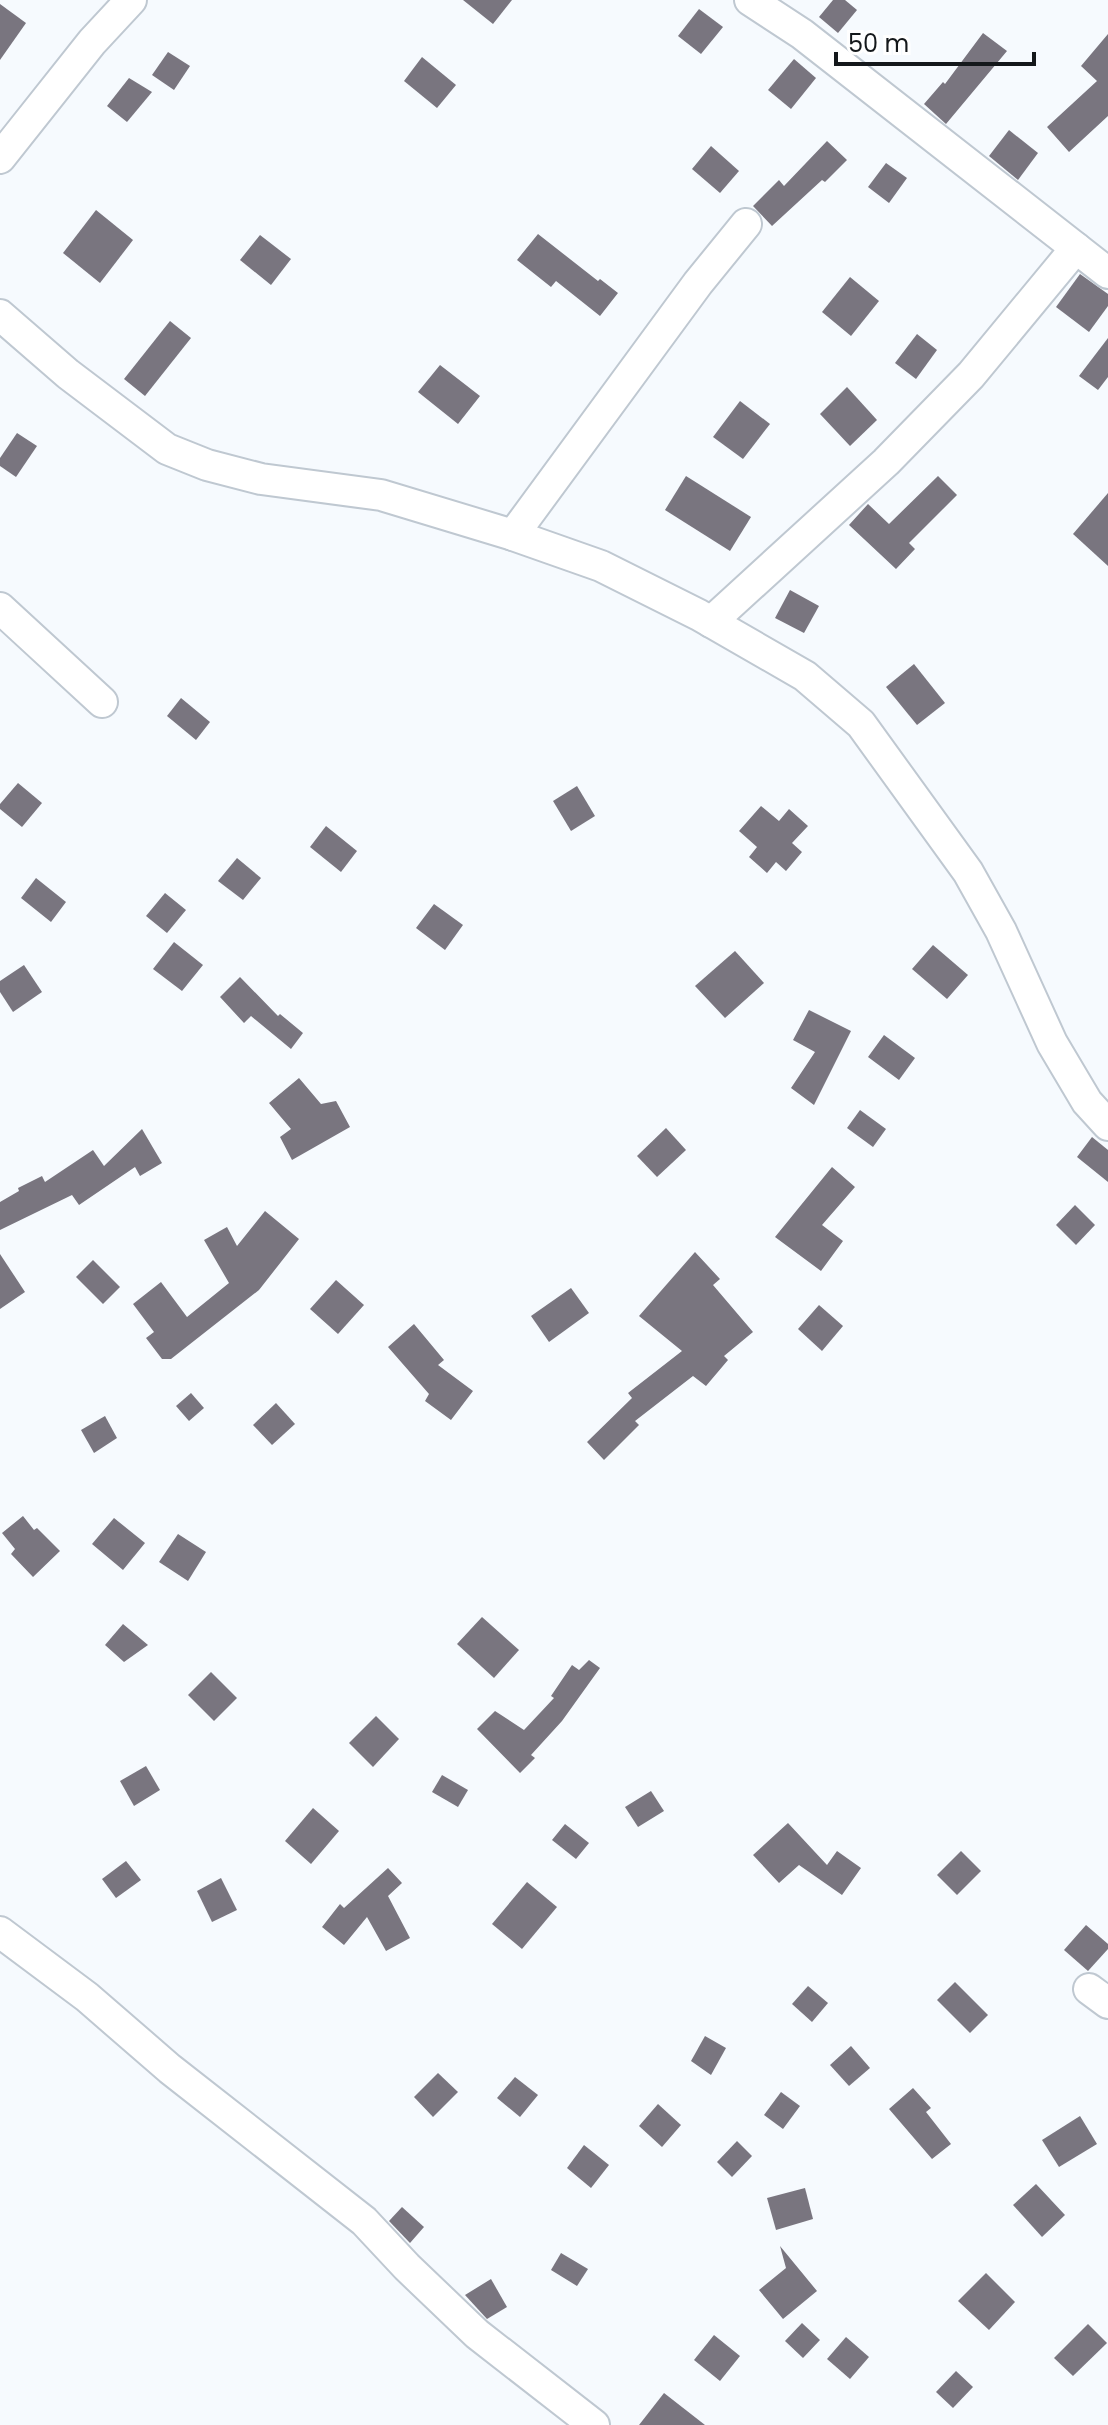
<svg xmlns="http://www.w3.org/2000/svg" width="1108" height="2425" font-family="Poppins,sans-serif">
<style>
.building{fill:#79757f}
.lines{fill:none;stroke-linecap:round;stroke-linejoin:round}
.minor-casing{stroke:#bfc8d1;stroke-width:34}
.minor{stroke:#fff;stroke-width:30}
</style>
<rect width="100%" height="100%" fill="#f6fafe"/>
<g class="building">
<path d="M463 0H512L493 24Z"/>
<path d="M833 0H845L857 10 838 33 819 17Z"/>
<path d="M0 4 26 23 0 60Z"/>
<path d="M699 9 723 27 701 54 678 36Z"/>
<path d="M983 33 1007 51 946 124 924 104 943 82 945 84Z"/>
<path d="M1108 34V116L1069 152 1047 127 1097 81 1081 66Z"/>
<path d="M168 52 190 66 174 90 152 75Z"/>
<path d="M422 57 456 85 437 108 404 81Z"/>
<path d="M794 59 816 78 791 109 768 90Z"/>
<path d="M129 78 152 92 127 122 107 106Z"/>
<path d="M1009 130 1038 153 1018 180 989 156Z"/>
<path d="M827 141 847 160 825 182 822 180 772 226 753 206 779 180 784 186Z"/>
<path d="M711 146 739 171 720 193 692 169Z"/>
<path d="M886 163 907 178 889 203 868 187Z"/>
<path d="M96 210 133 240 100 283 63 253Z"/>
<path d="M538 234 598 281 600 279 618 293 600 316 556 281 551 287 517 260Z"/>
<path d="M260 235 291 259 271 285 240 260Z"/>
<path d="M1080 274 1108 294V306L1089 332 1056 307Z"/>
<path d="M850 277 879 301 851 336 822 312Z"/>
<path d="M170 321 191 338 145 396 124 379Z"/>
<path d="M917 334 937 350 916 379 895 363Z"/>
<path d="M1108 338V377L1098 390 1079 376Z"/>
<path d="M440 365 480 396 458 424 418 392Z"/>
<path d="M847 387 877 420 850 446 820 414Z"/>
<path d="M740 401 770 424 743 459 713 437Z"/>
<path d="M17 433 37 446 16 477 0 466V458Z"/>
<path d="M686 476 751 517 730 551 665 510Z"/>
<path d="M938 476 957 495 909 543 915 549 896 569 849 525 868 504 889 524Z"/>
<path d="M1108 493V566L1073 534Z"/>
<path d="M790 590 819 606 804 633 775 618Z"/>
<path d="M914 664 945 703 917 725 886 687Z"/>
<path d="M181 698 210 722 196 740 167 716Z"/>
<path d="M18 783 42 803 22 827 0 809V804Z"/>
<path d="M577 786 595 816 571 831 553 801Z"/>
<path d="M761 806 779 821 789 809 808 826 792 843 802 852 786 871 776 862 767 873 749 857 757 847 739 831Z"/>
<path d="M326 826 357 851 341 872 310 847Z"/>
<path d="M237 858 261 878 243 900 218 881Z"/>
<path d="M36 878 66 902 51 922 21 898Z"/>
<path d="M165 893 186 910 167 933 146 916Z"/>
<path d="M434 904 463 925 445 950 416 928Z"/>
<path d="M174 942 203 965 182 991 153 969Z"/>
<path d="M933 945 968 975 947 999 912 969Z"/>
<path d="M735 951 764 983 725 1018 695 986Z"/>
<path d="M24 965 42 992 13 1012 0 992V981Z"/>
<path d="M240 977 278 1016 280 1014 303 1033 291 1049 251 1016 244 1023 220 997Z"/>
<path d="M809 1010 851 1031 814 1105 791 1088 815 1052 793 1040Z"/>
<path d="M884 1035 915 1058 899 1080 868 1057Z"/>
<path d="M299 1078 321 1104 336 1101 350 1127 292 1160 280 1137 291 1129 269 1103Z"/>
<path d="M860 1110 886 1129 873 1147 847 1128Z"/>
<path d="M666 1128 686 1150 657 1177 637 1156Z"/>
<path d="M142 1129 162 1163 140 1176 135 1167 79 1205 72 1195 0 1230V1202L19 1191 18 1188 42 1176 45 1182 93 1150 104 1166Z"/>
<path d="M1092 1137 1108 1150V1182L1077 1157Z"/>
<path d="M832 1167 855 1187 822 1225 843 1241 821 1271 775 1237Z"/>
<path d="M1075 1205 1095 1225 1076 1245 1056 1225Z"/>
<path d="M265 1211 299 1239 259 1290 171 1359H162L146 1338 154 1332 133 1304 161 1282 187 1317 229 1283 204 1240 227 1227 237 1246Z"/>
<path d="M695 1252 720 1279 713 1285 753 1332 724 1356 728 1360 706 1386 693 1376 635 1421 639 1425 604 1460 587 1442 632 1398 628 1393 682 1351 639 1316Z"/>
<path d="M0 1254 25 1292 0 1309Z"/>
<path d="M93 1260 120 1287 103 1304 76 1277Z"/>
<path d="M336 1280 364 1305 338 1334 310 1309Z"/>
<path d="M571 1288 589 1313 549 1342 531 1316Z"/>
<path d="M819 1305 843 1326 822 1351 798 1329Z"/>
<path d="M414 1324 444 1360 438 1365 473 1391 451 1420 425 1401 429 1394 388 1347Z"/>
<path d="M191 1393 204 1408 189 1421 176 1406Z"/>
<path d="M276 1403 295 1424 272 1445 253 1425Z"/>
<path d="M105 1416 117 1438 94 1453 81 1430Z"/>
<path d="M23 1516 34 1530 37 1528 60 1551 33 1577 11 1554 15 1549 2 1533Z"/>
<path d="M114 1518 145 1543 123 1570 92 1544Z"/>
<path d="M178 1534 206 1552 188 1581 159 1562Z"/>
<path d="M482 1617 519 1650 494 1678 457 1644Z"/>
<path d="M123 1624 148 1645 124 1662 105 1645Z"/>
<path d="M589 1660 600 1668 562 1721 531 1755 535 1758 520 1773 477 1729 495 1711 524 1730 554 1698 551 1696 572 1665 579 1670Z"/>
<path d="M211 1672 237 1698 214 1721 188 1695Z"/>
<path d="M376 1716 399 1739 373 1767 349 1743Z"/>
<path d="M146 1766 160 1790 134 1806 120 1781Z"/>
<path d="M442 1775 468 1790 458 1807 432 1792Z"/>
<path d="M651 1791 664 1811 638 1827 625 1807Z"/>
<path d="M313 1808 339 1831 311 1864 285 1841Z"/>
<path d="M788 1823 827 1865 837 1851 861 1868 842 1895 799 1865 779 1883 753 1855Z"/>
<path d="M565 1824 589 1843 576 1859 552 1840Z"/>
<path d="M961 1851 981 1871 957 1895 937 1875Z"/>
<path d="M126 1861 141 1880 116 1898 102 1879Z"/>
<path d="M388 1868 402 1883 388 1896 410 1938 386 1951 367 1917 344 1945 322 1927 340 1904 344 1908Z"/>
<path d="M221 1878 237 1910 212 1922 197 1891Z"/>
<path d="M527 1882 557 1907 522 1949 492 1924Z"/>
<path d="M1086 1925 1108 1944V1949L1088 1971 1064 1950Z"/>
<path d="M955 1982 988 2015 970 2033 937 2000Z"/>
<path d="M808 1986 828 2003 812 2022 792 2004Z"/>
<path d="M705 2036 726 2048 711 2075 691 2061Z"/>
<path d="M851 2046 870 2068 849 2086 830 2065Z"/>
<path d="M438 2073 458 2092 433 2117 414 2097Z"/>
<path d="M515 2077 538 2095 520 2117 497 2098Z"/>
<path d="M913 2088 931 2108 926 2112 951 2144 932 2159 889 2109Z"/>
<path d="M781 2092 800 2106 783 2129 764 2115Z"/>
<path d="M658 2104 681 2125 662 2147 639 2126Z"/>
<path d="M1080 2116 1097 2144 1059 2167 1042 2140Z"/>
<path d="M737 2141 752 2156 732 2177 717 2162Z"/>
<path d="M584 2145 609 2165 591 2188 567 2168Z"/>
<path d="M1036 2184 1065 2215 1042 2237 1013 2205Z"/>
<path d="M805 2188 813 2219 776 2230 767 2198Z"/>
<path d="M402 2207 424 2227 410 2243 389 2221Z"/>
<path d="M780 2246 817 2291 783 2319 759 2290 786 2268Z"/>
<path d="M561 2253 588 2269 577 2286 551 2270Z"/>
<path d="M986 2273 1015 2302 989 2330 958 2301Z"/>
<path d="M491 2279 507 2307 487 2319 465 2295Z"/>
<path d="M802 2323 820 2340 803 2358 785 2341Z"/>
<path d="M1088 2324 1107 2343 1073 2376 1054 2358Z"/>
<path d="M714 2335 740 2356 720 2381 694 2360Z"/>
<path d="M846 2337 869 2357 850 2379 827 2359Z"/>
<path d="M956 2371 973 2387 953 2408 936 2392Z"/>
<path d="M664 2393 705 2425H639Z"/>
</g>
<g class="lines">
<defs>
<g id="minor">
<path d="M750 0 802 34 1108 273"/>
<path d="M0 158 92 42 131 0"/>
<path d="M0 315 68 374 167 449 207 465 261 479 381 495 513 535 601 566 699 615 805 676 861 724 968 872 1001 931 1052 1043 1087 1102 1108 1125"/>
<path d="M513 535 698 283 746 224"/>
<path d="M0 608 102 702"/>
<path d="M711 622 886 462 971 375 1076 248"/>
<path d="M0 1932 87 1997 170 2069 364 2221 407 2267 477 2334 594 2425"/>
<path d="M1089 1989 1108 2003"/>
</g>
</defs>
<use href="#minor" class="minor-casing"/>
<use href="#minor" class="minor"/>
</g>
<path d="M836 52v12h198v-12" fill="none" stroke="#14181b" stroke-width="4"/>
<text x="848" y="52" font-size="24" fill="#14181b" stroke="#ffffff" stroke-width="6" paint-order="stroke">50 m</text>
</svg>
